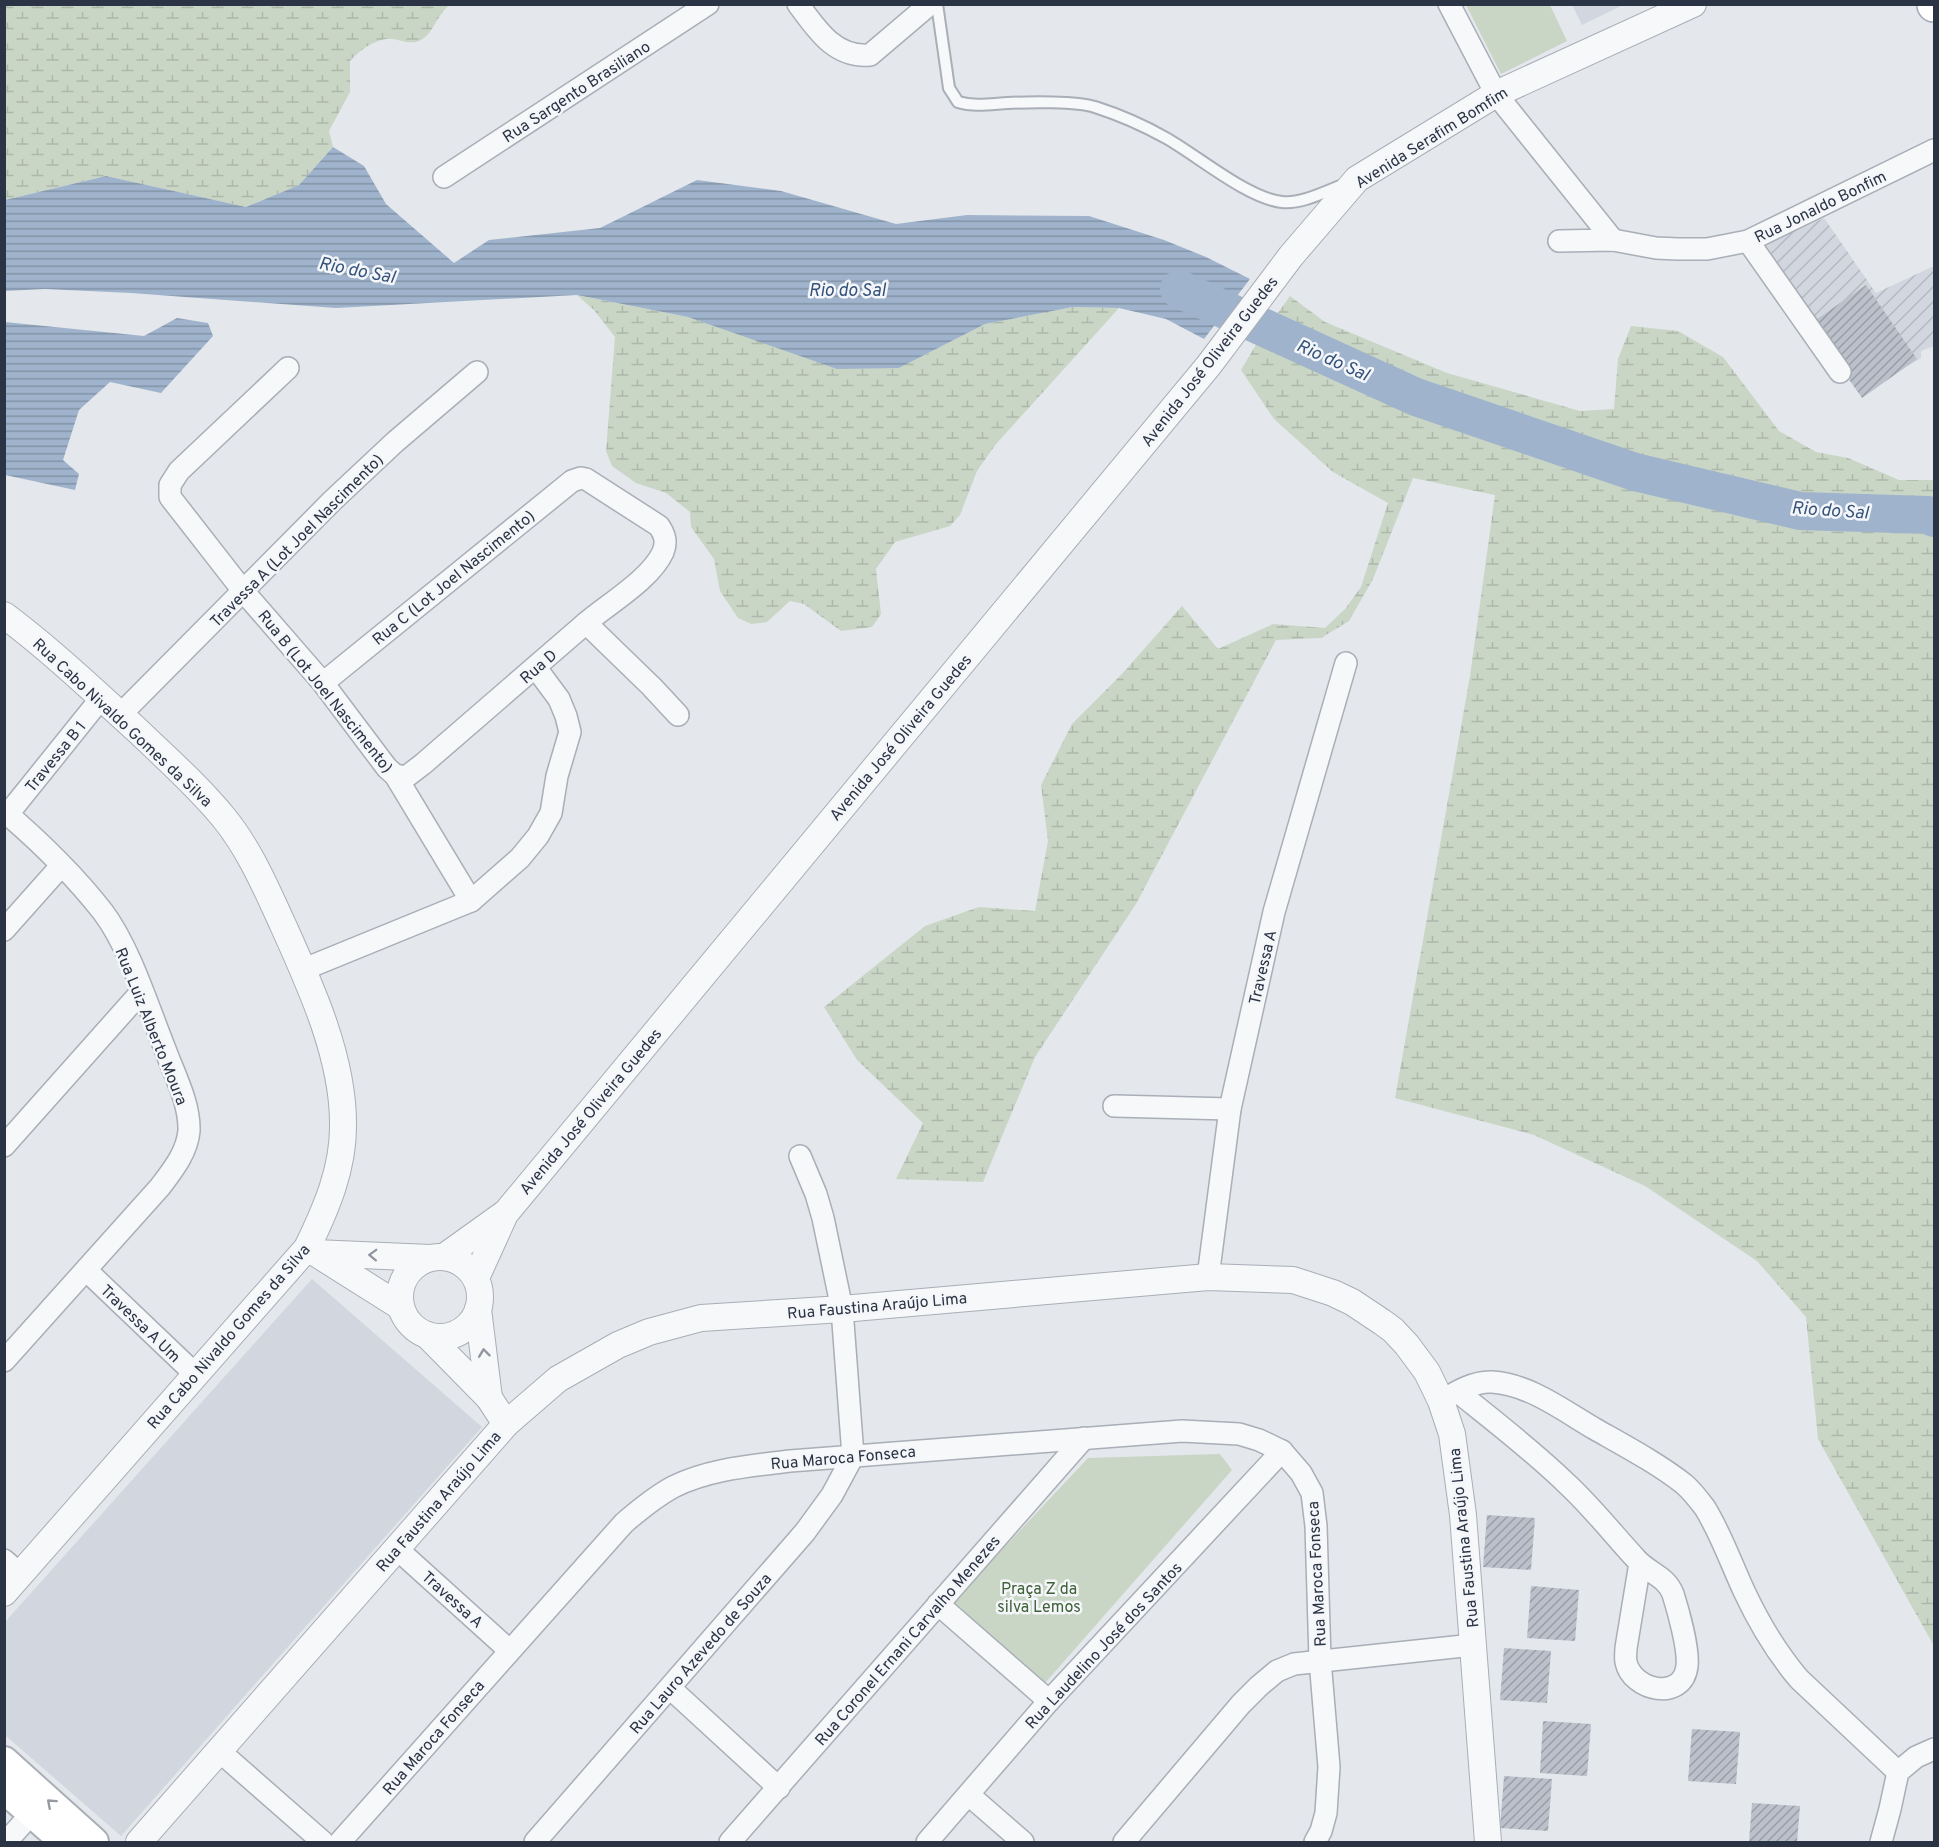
<svg xmlns="http://www.w3.org/2000/svg" width="1939" height="1847" font-family="Overpass,sans-serif">
<style>
.built{fill:#d2d6de}
.industrial{fill:url(#industrial-furrows)}
.wetland{fill:url(#wetland-marsh)}
.green{fill:#c9d6c5}
.water{fill:url(#water-rules)}
.lines{fill:none;stroke-linecap:round;stroke-linejoin:round}
.river{stroke:#9fb4cc;stroke-width:38}
.building{fill:url(#building-hatch)}
.service-casing{stroke:#a9aeb7;stroke-width:14}
.minor-casing{stroke:#a9aeb7;stroke-width:24}
.tertiary-casing{stroke:#a9aeb7;stroke-width:28}
.secondary-casing{stroke:#a9aeb7;stroke-width:32}
.primary-casing{stroke:#a3abb8;stroke-width:36}
.service{stroke:#f7f8fa;stroke-width:10}
.minor{stroke:#f7f8fa;stroke-width:21}
.tertiary{stroke:#f7f8fa;stroke-width:26}
.secondary{stroke:#fff;stroke-width:28}
.primary{stroke:#fff;stroke-width:33}
.oneway{stroke:#9196a0}
.oneway2{stroke:#959aa2}
.labels{text-anchor:middle;stroke-width:5;stroke-linejoin:round;paint-order:stroke}
.street-label{font-size:16px;fill:#2b3445;stroke:#f4f6f9}
.park-label{font-size:16px;fill:#3f6138;stroke:#f4f6f9}
.water-label{font-size:18px;font-style:italic;fill:#34527a;stroke:#f4f6f9}
</style>
<defs>
<pattern id="industrial-furrows" width="10" height="10" patternUnits="userSpaceOnUse" patternTransform="scale(1.5)"><rect width="10" height="10" fill="#d2d6de"/><path d="M-1 1l2-2M0 10L10 0M9 11l2-2" fill="none" stroke="#b4b8c0"/></pattern>
<pattern id="wetland-marsh" width="20" height="14" patternUnits="userSpaceOnUse" patternTransform="scale(1.5)"><rect width="20" height="14" fill="#c9d6c5"/><path d="M1 5h8M5 5V1M11 12h8M15 12V8" fill="none" stroke="#adb8ab"/></pattern>
<pattern id="water-rules" width="6" height="5" patternUnits="userSpaceOnUse" patternTransform="scale(1.5)"><rect width="6" height="5" fill="#9fb4cc"/><path d="M0 2.5h6" fill="none" stroke="#8293a7"/></pattern>
<pattern id="building-hatch" width="6" height="6" patternUnits="userSpaceOnUse" patternTransform="scale(1.5)"><rect width="6" height="6" fill="#bbc0ca"/><path d="M-1 1l2-2M0 6l6-6M5 7l2-2" fill="none" stroke="#989da6"/></pattern>
</defs>
<rect width="100%" height="100%" fill="#e4e7ec"/>
<g class="built">
<path d="M1572 5H1623L1582 25Z"/>
<path d="M312 1279 482 1427 121 1836 5 1735V1622Z"/>
</g>
<path class="industrial" d="M1824 218 1876 293 1934 266V346L1921 351V358L1864 393 1758 248Z"/>
<g class="wetland">
<path d="M4 5H450C436 14 433 39 415 42 406 44 395 37 386 39 372 41 359 51 350 61V92L329 131 333 147 299 185 246 207 106 176 5 200Z"/>
<path d="M577 295 688 317 899 368 985 324 1073 307 1119 308 996 444 977 471 960 515 950 526 895 542 876 569 881 614 872 627 841 631 804 604 790 601 767 622 751 624 738 618 720 591 714 559 691 527 690 512 666 493 636 483 612 466 606 451 615 337 594 310Z"/>
<path d="M1290 296 1325 322 1447 373 1580 411 1614 409 1618 359 1631 326 1678 331 1723 357 1779 431 1816 452 1848 458 1899 480H1934V1646L1818 1439 1806 1317 1757 1261 1645 1186 1534 1135 1395 1098 1470 676 1495 495 1413 478 1373 579 1349 621 1321 638 1276 640 1136 904 1035 1057 983 1182 896 1179 923 1123 857 1060 824 1007 925 926 979 907 1035 911 1048 841 1041 785 1072 724 1122 674 1182 606 1218 649 1273 624 1325 628 1345 609 1361 587 1388 503 1333 472 1274 419 1241 370 1260 338Z"/>
</g>
<g class="green">
<path d="M1466 5H1550L1567 41 1501 74Z"/>
<path d="M1220 1454 1232 1470 1045 1683 951 1604 1088 1458Z"/>
</g>
<g class="water">
<path d="M333 147 364 166 386 204 454 263 489 240 600 228 697 180 781 191 896 224 967 215 1089 216 1164 240 1206 257 1250 279 1204 339 1166 319 1119 308 1073 307 985 324 899 368 837 369 688 317 577 295 336 308 131 293 45 289 5 291V200L106 176 246 207 299 185Z"/>
<path d="M177 318 208 323 213 336 161 393 110 382 79 410 63 460 79 474 75 490 5 475V322L144 336Z"/>
</g>
<g class="lines">
<path class="river" d="M1179 289 1416 397 1635 472 1800 511 1928 515 1934 518"/>
</g>
<g class="building">
<path d="M1866 285 1917 359 1862 398 1810 324Z"/>
<path d="M1487 1515 1535 1518 1531 1570 1483 1567Z"/>
<path d="M1531 1586 1579 1590 1575 1641 1527 1638Z"/>
<path d="M1504 1648 1551 1651 1547 1703 1500 1700Z"/>
<path d="M1543 1721 1591 1724 1587 1776 1540 1773Z"/>
<path d="M1692 1729 1740 1732 1736 1784 1688 1781Z"/>
<path d="M1504 1776 1552 1779 1548 1831 1500 1828Z"/>
<path d="M1752 1803 1800 1806 1797 1842H1749Z"/>
</g>
<g class="lines">
<defs>
<path id="service" d="M937 4 949 88 958 102C974 107 991 104 1008 103 1028 102 1077 101 1095 107 1120 115 1143 125 1166 138 1198 156 1247 198 1282 202 1302 204 1324 192 1343 185"/>
<g id="minor">
<path d="M798 4C817 30 835 58 870 55L930 4"/>
<path d="M1449 4 1496 94 1613 240"/>
<path d="M444 177 708 4"/>
<path d="M1559 241 1613 240 1656 248 1678 249H1707L1748 241 1934 150"/>
<path d="M1748 241 1840 372"/>
<path d="M288 368 179 471 170 485V497L244 592 323 683 387 768 395 775 471 901"/>
<path d="M586 623 652 687 678 715"/>
<path d="M323 683 572 481 581 478 586 479 659 526C665 535 667 542 663 552 651 579 608 604 586 623 532 670 478 717 423 764L406 777 395 775"/>
<path d="M120 715 332 501 395 442 477 372"/>
<path d="M4 811C39 841 75 876 103 912 130 948 148 1007 165 1049 174 1074 190 1103 189 1131 187 1153 172 1171 160 1187L4 1361"/>
<path d="M8 814 102 697"/>
<path d="M4 930 61 866"/>
<path d="M302 970 471 901 520 858 538 836 551 813 557 776 570 732 566 716 559 699 536 668"/>
<path d="M1114 1106 1230 1109"/>
<path d="M4 1146 142 991"/>
<path d="M87 1271 195 1374"/>
<path d="M1208 1277 1230 1109 1274 912 1346 663"/>
<path d="M1458 1392C1494 1421 1532 1450 1566 1483 1592 1507 1613 1534 1637 1560 1649 1573 1666 1576 1673 1594 1678 1610 1689 1649 1687 1666 1683 1702 1632 1691 1626 1662 1625 1658 1626 1652 1626 1648L1640 1563"/>
<path d="M1441 1401C1456 1392 1474 1381 1492 1382 1529 1384 1564 1411 1595 1429 1625 1446 1657 1463 1684 1484 1692 1491 1699 1500 1705 1508 1721 1534 1731 1563 1744 1591 1758 1621 1777 1653 1799 1679L1898 1772"/>
<path d="M396 1548 509 1650"/>
<path d="M4 1560 21 1575"/>
<path d="M938 1604 1049 1701"/>
<path d="M670 1688 779 1788"/>
<path d="M218 1750 323 1842"/>
<path d="M969 1795 1023 1842"/>
<path d="M6 1842 32 1813"/>
<path d="M340 1842 624 1523C639 1510 655 1497 673 1487 709 1469 750 1466 790 1461L1182 1431 1239 1434 1259 1440 1282 1451 1301 1473 1312 1493 1316 1526 1320 1660 1329 1767 1326 1813 1321 1831 1315 1842"/>
<path d="M535 1842 805 1532 832 1495 853 1456 842 1309 823 1218 816 1194 800 1156"/>
<path d="M730 1842 1084 1438"/>
<path d="M927 1842 1049 1701 1282 1451"/>
<path d="M1124 1842 1241 1704 1259 1686 1277 1671 1294 1664 1473 1645"/>
<path d="M1881 1842 1890 1809 1898 1772 1916 1757 1934 1749"/>
</g>
<g id="tertiary">
<path d="M4 615C52 651 94 691 138 731 167 759 198 786 224 818 250 850 266 888 283 925 310 985 343 1056 343 1123 344 1168 326 1209 307 1248L4 1593"/>
<path d="M315 1253 430 1258"/>
<path d="M317 1254 401 1307"/>
<path d="M444 1257 504 1214"/>
<circle cx="440" cy="1297" r="40"/>
<path d="M476 1278 505 1214 1209 365 1291 256 1357 179 1496 94 1693 4"/>
<path d="M478 1309 489 1398"/>
<path d="M427 1335 489 1398 506 1424"/>
<path d="M139 1842 506 1424 558 1379 618 1345 649 1332 701 1318 842 1309 1208 1277 1293 1280 1333 1293 1352 1302 1382 1322 1393 1330 1407 1345 1427 1372 1441 1401 1452 1434 1463 1515 1488 1842"/>
</g>
<g id="secondary">
<path d="M4 1761 94 1842"/>
<path d="M4 1789 65 1842"/>
</g>
<path id="primary" d="M1934 4V5"/>
</defs>
<use href="#service" class="service-casing"/>
<use href="#minor" class="minor-casing"/>
<use href="#tertiary" class="tertiary-casing"/>
<use href="#secondary" class="secondary-casing"/>
<use href="#primary" class="primary-casing"/>
<use href="#service" class="service"/>
<use href="#minor" class="minor"/>
<use href="#tertiary" class="tertiary"/>
<use href="#secondary" class="secondary"/>
<use href="#primary" class="primary"/>
</g>
<defs><path id="oneway-chevron" d="M-2-3.5L2.5 0L-2 3.5" fill="none" stroke-width="1.6" stroke-linecap="round" stroke-linejoin="round" transform="scale(1.5)"/></defs>
<g class="oneway">
<use href="#oneway-chevron" transform="translate(373 1255) rotate(-178)"/>
<use href="#oneway-chevron" transform="translate(484 1353) rotate(-97)"/>
</g>
<use class="oneway2" href="#oneway-chevron" transform="translate(51 1803) rotate(-138)"/>
<g class="labels">
<g class="street-label">
<text transform="translate(576 91) rotate(-33)" y="6">Rua Sargento Brasiliano</text>
<text transform="translate(1431 137) rotate(-32)" y="6">Avenida Serafim Bomfim</text>
<text transform="translate(1820 206) rotate(-26)" y="6">Rua Jonaldo Bonfim</text>
<text transform="translate(1209 361) rotate(-52)" y="6">Avenida José Oliveira Guedes</text>
<text transform="translate(296 540) rotate(-45)" y="6">Travessa A (Lot Joel Nascimento)</text>
<text transform="translate(453 577) rotate(-39)" y="6">Rua C (Lot Joel Nascimento)</text>
<text transform="translate(538 666) rotate(-41)" y="6">Rua D</text>
<text transform="translate(326 691) rotate(51)" y="6">Rua B (Lot Joel Nascimento)</text>
<text transform="translate(123 722) rotate(43)" y="6">Rua Cabo Nivaldo Gomes da Silva</text>
<text transform="translate(900 737) rotate(-50)" y="6">Avenida José Oliveira Guedes</text>
<text transform="translate(55 756) rotate(-51)" y="6">Travessa B 1</text>
<text transform="translate(1262 967) rotate(-77)" y="6">Travessa A</text>
<text transform="translate(152 1026) rotate(68)" y="6">Rua Luiz Alberto Moura</text>
<text transform="translate(590 1111) rotate(-50)" y="6">Avenida José Oliveira Guedes</text>
<text transform="translate(877 1305) rotate(-5)" y="6">Rua Faustina Araújo Lima</text>
<text transform="translate(141 1323) rotate(44)" y="6">Travessa A Um</text>
<text transform="translate(228 1336) rotate(-49)" y="6">Rua Cabo Nivaldo Gomes da Silva</text>
<text transform="translate(843 1457) rotate(-5)" y="6">Rua Maroca Fonseca</text>
<text transform="translate(438 1501) rotate(-49)" y="6">Rua Faustina Araújo Lima</text>
<text transform="translate(1463 1538) rotate(-96)" y="6">Rua Faustina Araújo Lima</text>
<text transform="translate(1316 1574) rotate(-93)" y="6">Rua Maroca Fonseca</text>
<text transform="translate(453 1599) rotate(42)" y="6">Travessa A</text>
<text transform="translate(907 1640) rotate(-49)" y="6">Rua Coronel Ernani Carvalho Menezes</text>
<text transform="translate(1103 1645) rotate(-47)" y="6">Rua Laudelino José dos Santos</text>
<text transform="translate(700 1653) rotate(-49)" y="6">Rua Lauro Azevedo de Souza</text>
<text transform="translate(433 1737) rotate(-49)" y="6">Rua Maroca Fonseca</text>
</g>
<g class="park-label">
<text x="1039" y="1594">Praça Z da<tspan x="1039" dy="18">silva Lemos</tspan></text>
</g>
<g class="water-label">
<text transform="translate(357 270) rotate(11)" y="6">Rio do Sal</text>
<text x="847" y="296">Rio do Sal</text>
<text transform="translate(1333 360) rotate(24)" y="6">Rio do Sal</text>
<text transform="translate(1830 510) rotate(4)" y="6">Rio do Sal</text>
</g>
</g>
<rect width="1939" height="1847" fill="none" stroke="#2b3445" stroke-width="12"/>
</svg>
